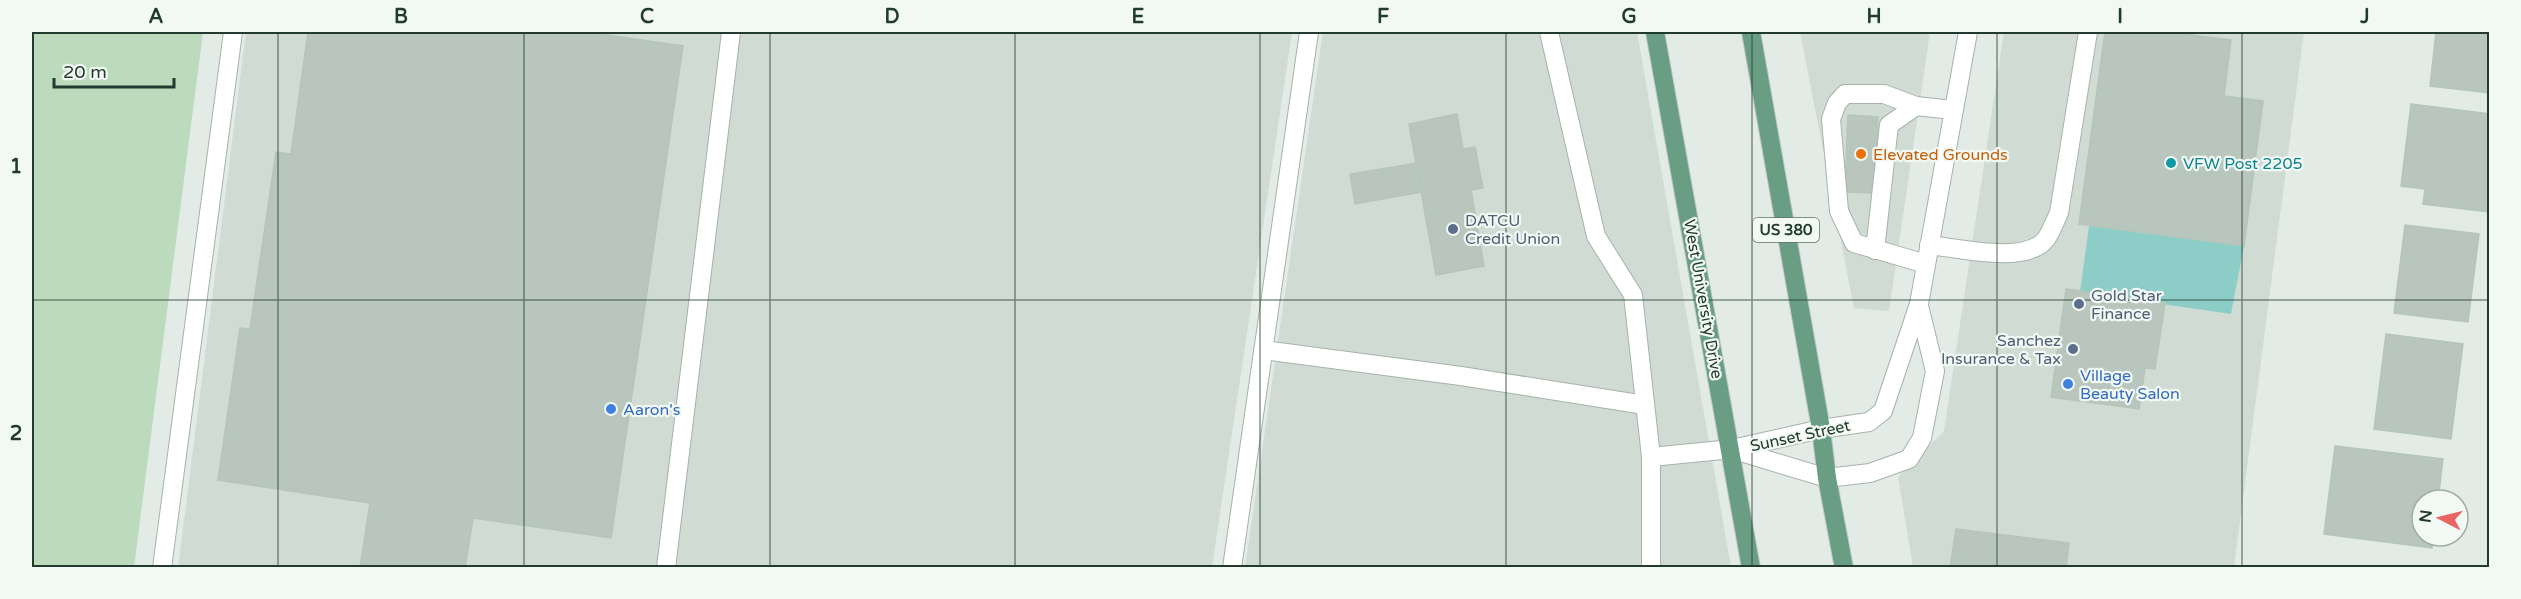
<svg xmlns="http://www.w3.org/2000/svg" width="2521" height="599" font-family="'Varela Round',sans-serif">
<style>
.built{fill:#d0dbd4}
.green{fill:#bcdbbd}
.water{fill:#8dcdc7}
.building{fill:#b8c6bd;stroke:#b5c5ba;stroke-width:1.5}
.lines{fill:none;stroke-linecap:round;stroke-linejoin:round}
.minor-casing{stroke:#a5b3ab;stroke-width:20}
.major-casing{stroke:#c1c8c5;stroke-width:20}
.minor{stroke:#fff;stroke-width:18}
.major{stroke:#699e84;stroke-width:18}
.grid{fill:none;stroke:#233b2f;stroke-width:1.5;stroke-opacity:0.55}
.food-dot{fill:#e8710a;stroke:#f2f8f4;stroke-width:2}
.culture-dot{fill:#0f9aa8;stroke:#f2f8f4;stroke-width:2}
.service-dot{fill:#5c6f8a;stroke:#f2f8f4;stroke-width:2}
.shop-dot{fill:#3f7fe0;stroke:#f2f8f4;stroke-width:2}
.labels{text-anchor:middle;stroke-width:4.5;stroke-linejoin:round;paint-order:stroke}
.shield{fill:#f2f8f4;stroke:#61746a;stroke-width:1.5}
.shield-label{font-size:15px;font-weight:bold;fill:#233b2f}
.food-label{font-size:16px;fill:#c56008;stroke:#f2f8f4;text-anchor:start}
.culture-label{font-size:16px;fill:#0d838f;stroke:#f2f8f4;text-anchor:start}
.service-label{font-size:16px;fill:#4e5e75;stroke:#f2f8f4;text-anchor:start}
.street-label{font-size:16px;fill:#233b2f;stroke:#f2f8f4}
.shop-label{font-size:16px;fill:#366cbe;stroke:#f2f8f4;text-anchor:start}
.neatline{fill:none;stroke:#233b2f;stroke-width:2}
.grid-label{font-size:20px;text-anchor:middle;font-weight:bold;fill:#233b2f}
</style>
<rect width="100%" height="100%" fill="#e2ebe5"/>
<g class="built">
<path d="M246 32H1292L1212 567 178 568Z"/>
<path d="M1323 32H1637L1731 567 1245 568Z"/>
<path d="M1800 32H1930L1889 311 1854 308Z"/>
<path d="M2004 32H2304L2234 567H1913L1898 477 1944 431Z"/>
</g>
<path class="green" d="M32 32H203L134 567H32Z"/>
<path class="water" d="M2089 226 2244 246 2231 314 2080 292Z"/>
<g class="building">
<path d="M308 32H586L683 46 611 538 473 518 465 568H360L370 503 218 480 240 328 250 329 276 152 291 154Z"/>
<path d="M2105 32H2168L2231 40 2224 96 2263 101 2244 246 2079 224Z"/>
<path d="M2436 32H2490V93L2430 86Z"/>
<path d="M2411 104 2490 114 2489 212 2423 204 2425 189 2401 186Z"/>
<path d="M1457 114 1463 149 1475 147 1483 188 1471 190 1484 266 1436 275 1409 124Z"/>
<path d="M1848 115 1878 117 1874 193 1845 192Z"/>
<path d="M1417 163 1422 192 1355 204 1350 174Z"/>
<path d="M2405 225 2479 234 2468 322 2394 313Z"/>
<path d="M2066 289 2165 303 2155 369 2145 368 2139 409 2051 397Z"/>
<path d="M2386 334 2463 344 2451 439 2374 429Z"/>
<path d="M2335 446 2443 459 2438 500H2422V536H2433L2432 548 2324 534Z"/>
<path d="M1956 529 2069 543 2066 568H1950Z"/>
</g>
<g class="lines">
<defs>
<g id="minor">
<path d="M1549 32 1596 236 1633 295 1651 457V568"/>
<path d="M1929 245C1958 248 2026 265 2046 239 2051 232 2055 221 2059 213L2088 32"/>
<path d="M1875 250 1889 125 1916 106"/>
<path d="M1926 264 1854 243 1839 211 1831 119 1837 103 1845 94H1884L1916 106 1953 110"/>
<path d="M1263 350 1461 376 1645 405"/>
<path d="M1734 450 1827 478 1870 473 1909 459 1922 438 1935 371 1919 306"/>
<path d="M1651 457 1732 449 1821 429 1869 422 1883 411 1919 304 1968 32"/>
<path d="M162 568 233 32"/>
<path d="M666 568 731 32"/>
<path d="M1232 568 1309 32"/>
</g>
<g id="major">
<path d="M1655 32 1751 568"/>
<path d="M1751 32 1821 429 1827 478 1844 568"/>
</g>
</defs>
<use href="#minor" class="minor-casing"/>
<use href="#major" class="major-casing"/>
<use href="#minor" class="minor"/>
<use href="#major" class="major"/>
</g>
<path class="grid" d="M278 32V568M524 32V568M770 32V568M1015 32V568M1260 32V568M1506 32V568M1752 32V568M1997 32V568M2242 32V568M32 300H2490"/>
<circle class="food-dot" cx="1861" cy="154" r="6"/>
<circle class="culture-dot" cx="2171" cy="163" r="6"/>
<g class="service-dot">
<circle cx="1453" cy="229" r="6"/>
<circle cx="2079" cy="304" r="6"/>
<circle cx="2073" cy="349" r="6"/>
</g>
<g class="shop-dot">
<circle cx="2068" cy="384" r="6"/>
<circle cx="611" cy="409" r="6"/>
</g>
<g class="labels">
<rect class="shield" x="1753" y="218" width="66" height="24" rx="4.5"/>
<g class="shield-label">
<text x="1786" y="235">US 380</text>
</g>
<g class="food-label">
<text x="1873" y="160">Elevated Grounds</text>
</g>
<g class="culture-label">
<text x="2183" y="169">VFW Post 2205</text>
</g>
<g class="service-label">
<text x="1465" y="226">DATCU<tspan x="1465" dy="18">Credit Union</tspan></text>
<text x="2091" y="301">Gold Star<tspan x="2091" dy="18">Finance</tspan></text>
<text x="2061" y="346" text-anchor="end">Sanchez<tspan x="2061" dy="18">Insurance &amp; Tax</tspan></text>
</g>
<g class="street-label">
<text transform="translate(1704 299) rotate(80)" y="6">West University Drive</text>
<text transform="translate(1800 435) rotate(-12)" y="6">Sunset Street</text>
</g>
<g class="shop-label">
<text x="2080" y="381">Village<tspan x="2080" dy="18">Beauty Salon</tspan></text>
<text x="623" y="415">Aaron's</text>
</g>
</g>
<rect width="2521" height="599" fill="none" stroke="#f2f8f4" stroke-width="66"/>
<g transform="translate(2440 518) rotate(277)"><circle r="28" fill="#f2f8f4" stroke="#9faca5" stroke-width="1.5"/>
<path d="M0-4.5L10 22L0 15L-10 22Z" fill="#e96362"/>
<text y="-9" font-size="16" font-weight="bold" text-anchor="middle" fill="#233b2f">N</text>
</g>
<path d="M54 78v9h120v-9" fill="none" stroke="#233b2f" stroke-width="3"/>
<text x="63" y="78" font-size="18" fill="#233b2f" stroke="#f2f8f4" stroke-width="4.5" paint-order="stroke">20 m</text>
<rect x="33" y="33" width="2455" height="533" class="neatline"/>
<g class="grid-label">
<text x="156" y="23">A</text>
<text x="401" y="23">B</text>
<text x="647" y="23">C</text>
<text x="892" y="23">D</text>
<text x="1138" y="23">E</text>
<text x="1383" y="23">F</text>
<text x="1629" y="23">G</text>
<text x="1874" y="23">H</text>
<text x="2120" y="23">I</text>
<text x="2365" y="23">J</text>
<text x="16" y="173">1</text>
<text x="16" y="440">2</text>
</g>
</svg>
